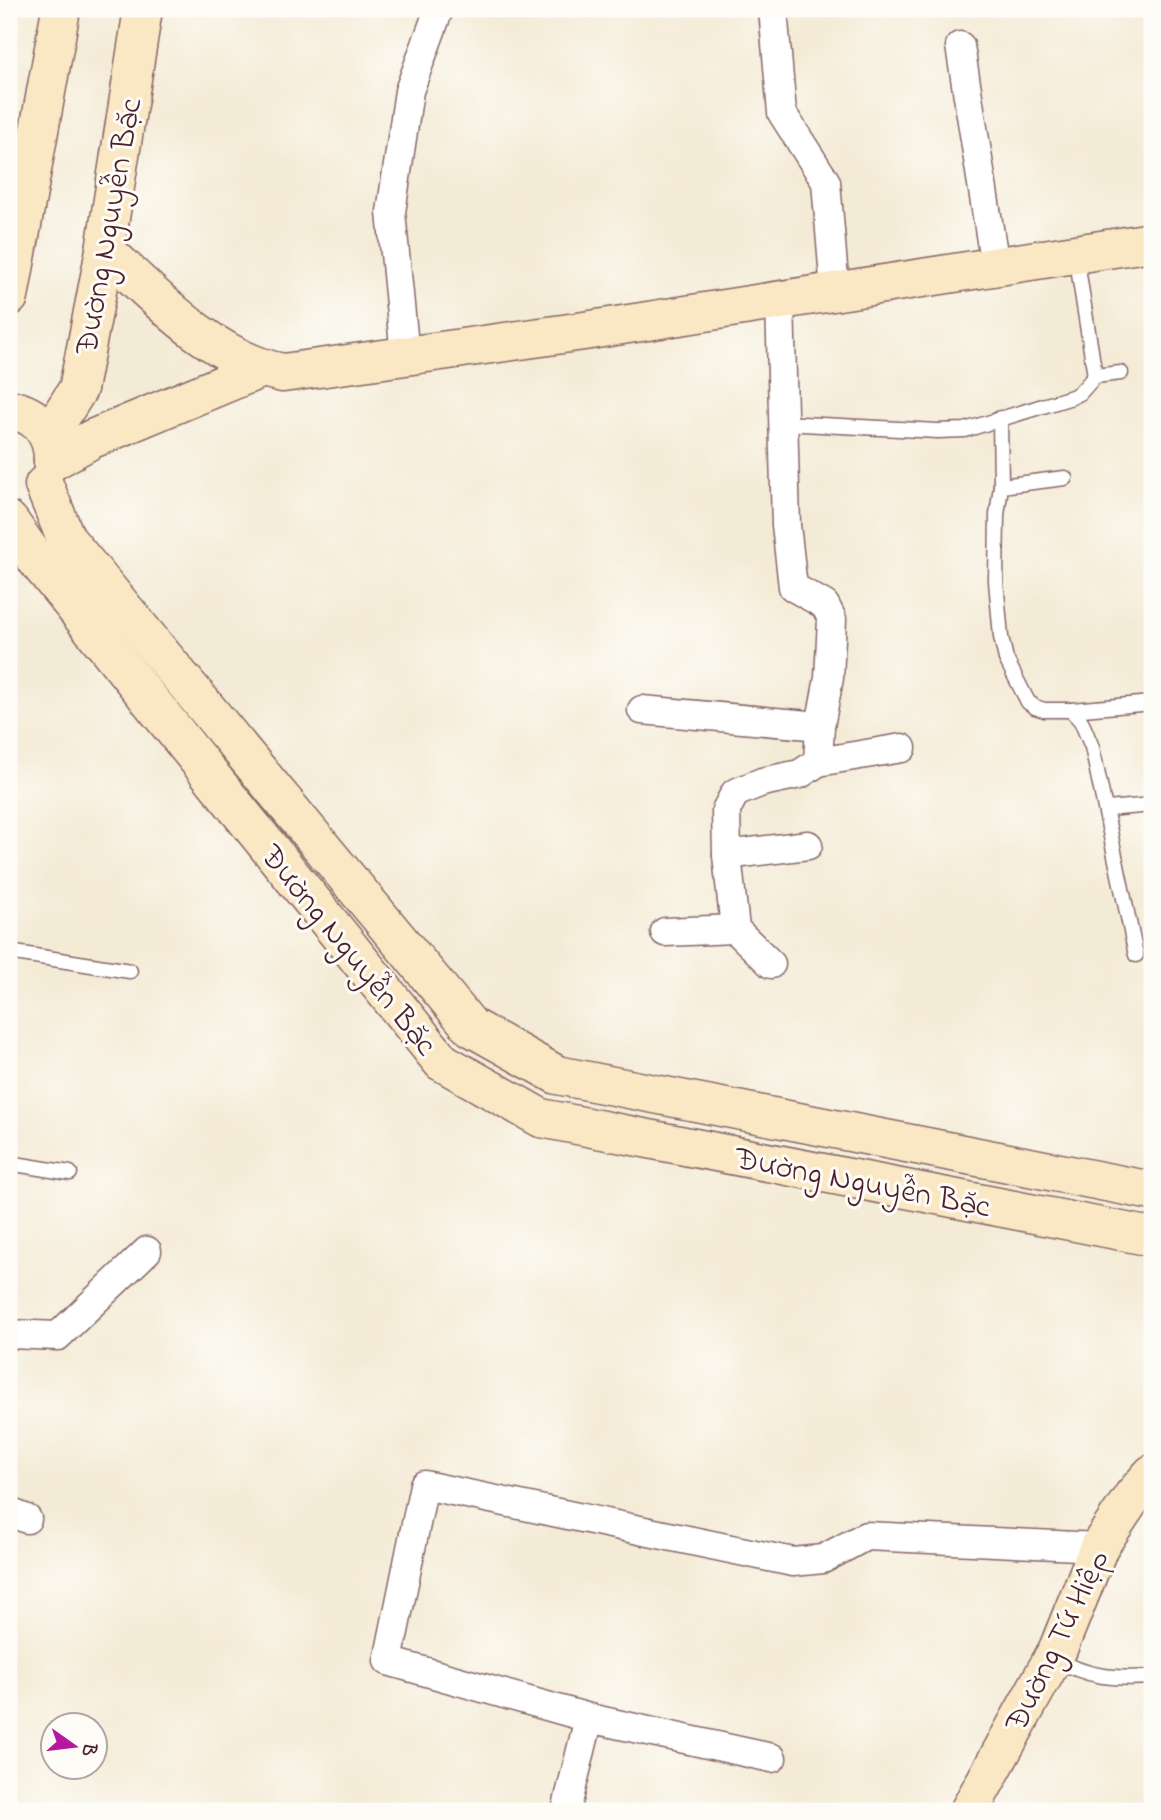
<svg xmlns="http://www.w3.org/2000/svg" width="1161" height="1820" font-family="'Indie Flower',sans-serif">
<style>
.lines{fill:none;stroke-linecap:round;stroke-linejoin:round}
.lane-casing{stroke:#866667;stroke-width:17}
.street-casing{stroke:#866667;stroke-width:31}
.secondary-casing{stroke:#866667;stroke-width:41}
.lane{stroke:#fff;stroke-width:14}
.street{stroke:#fff;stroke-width:28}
.secondary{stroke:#fae7c3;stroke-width:38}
.labels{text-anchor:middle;stroke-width:6;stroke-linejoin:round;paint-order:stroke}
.street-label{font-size:32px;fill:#4a1f2b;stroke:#fdfcf7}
</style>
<rect width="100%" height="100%" fill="#fdfcf7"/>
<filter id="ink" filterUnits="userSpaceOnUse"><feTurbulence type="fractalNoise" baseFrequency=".0143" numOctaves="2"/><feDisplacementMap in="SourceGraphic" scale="14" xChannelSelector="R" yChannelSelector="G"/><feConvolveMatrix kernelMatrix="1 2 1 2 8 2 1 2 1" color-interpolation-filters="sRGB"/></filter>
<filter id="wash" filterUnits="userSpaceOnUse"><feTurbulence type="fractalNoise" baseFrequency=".00686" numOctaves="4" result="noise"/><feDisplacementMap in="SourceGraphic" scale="28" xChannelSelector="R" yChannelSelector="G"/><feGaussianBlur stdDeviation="1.57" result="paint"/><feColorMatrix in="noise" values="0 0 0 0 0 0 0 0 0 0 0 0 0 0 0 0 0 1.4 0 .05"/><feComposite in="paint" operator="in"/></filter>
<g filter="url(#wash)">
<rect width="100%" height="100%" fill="#f4ebd6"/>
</g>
<g filter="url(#ink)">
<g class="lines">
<defs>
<g id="lane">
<path d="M1076 255 1095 376 1121 373"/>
<path d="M1000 418 1001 486 997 515 996 581 1001 637 1006 659 1028 702 1035 707 1044 710H1071L1081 721 1092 747 1136 955"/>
<path d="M783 423 938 431 965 430 1072 397 1080 393 1095 376"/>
<path d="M1001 486 1065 478"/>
<path d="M1071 710 1152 703"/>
<path d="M1107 809 1152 805"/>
<path d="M9 952 130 971"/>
<path d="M9 1163 70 1173"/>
<path d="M1055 1658C1087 1678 1115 1679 1152 1677"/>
</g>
<g id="street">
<path d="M773 9 782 113 826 182 835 291"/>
<path d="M960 46 995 266"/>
<path d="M405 356 391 212 409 91 439 9"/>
<path d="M642 710 820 726"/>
<path d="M818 762 902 748"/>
<path d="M727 855 808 845"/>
<path d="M665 932 735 929"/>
<path d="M771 964 735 929 727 855 726 810 735 793 762 782 800 774 818 762 820 726 829 678 832 619 825 605 793 587 786 525 780 301"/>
<path d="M9 1334 58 1336 147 1251"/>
<path d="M9 1512 27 1519"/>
<path d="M772 1758 589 1718 388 1661 424 1485 793 1562 823 1559 866 1536 1099 1547"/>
<path d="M566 1811 589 1718"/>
</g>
<g id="secondary">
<path d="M105 250C155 297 214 360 283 373L584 331 1152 242"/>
<path d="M9 297 61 9"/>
<path d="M9 409C36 414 53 431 53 460"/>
<path d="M49 435 78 389 105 250 143 9"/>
<path d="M53 461 92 439 260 369"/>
<path d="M44 485 66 539 471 1027 557 1075 1152 1191"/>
<path d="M9 521 35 558 442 1062 541 1118 1152 1237"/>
<path d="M969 1811 1058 1649 1099 1547 1133 1496 1152 1474"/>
</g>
</defs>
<use href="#lane" class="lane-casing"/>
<use href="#street" class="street-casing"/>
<use href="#secondary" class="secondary-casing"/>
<use href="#lane" class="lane"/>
<use href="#street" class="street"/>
<use href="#secondary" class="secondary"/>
</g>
</g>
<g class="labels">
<g class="street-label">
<text transform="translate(107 226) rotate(-80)" y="11">Đường Nguyễn Bặc</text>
<text transform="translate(350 949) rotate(51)" y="11">Đường Nguyễn Bặc</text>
<text transform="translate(863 1181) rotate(11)" y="11">Đường Nguyễn Bặc</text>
<text transform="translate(1056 1640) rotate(-64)" y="11">Đường Tứ Hiệp</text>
</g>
</g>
<rect width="1161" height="1820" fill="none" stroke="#fdfcf7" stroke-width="35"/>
<g transform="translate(74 1746) rotate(104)"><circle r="33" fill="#fdfcf7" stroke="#b5a4a5" stroke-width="2"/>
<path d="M0-5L12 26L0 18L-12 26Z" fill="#b5179e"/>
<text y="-10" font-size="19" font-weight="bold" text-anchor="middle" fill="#4a1f2b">B</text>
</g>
</svg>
